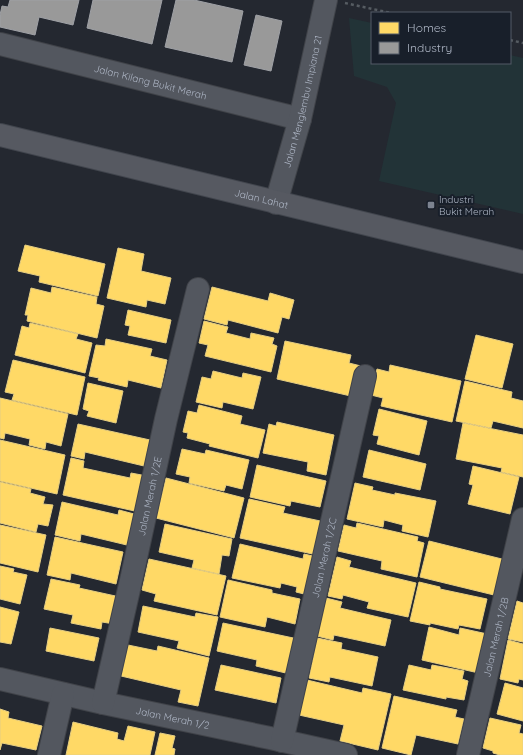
<svg xmlns="http://www.w3.org/2000/svg" width="523" height="755" font-family="Quicksand,sans-serif">
<style>
.green{fill:#223337}
.homes{fill:#ffd966;stroke:#e6ce82}
.industry{fill:#999;stroke:#9fa1a6}
.lines{fill:none;stroke-linecap:round;stroke-linejoin:round}
.minor-casing{stroke:#404349;stroke-width:24}
.major-casing{stroke:#41454d;stroke-width:24}
.path{stroke:#565c62;stroke-width:2.5;stroke-dasharray:3 3;stroke-linecap:butt}
.minor{stroke:#53575f;stroke-width:22}
.major{stroke:#565961;stroke-width:22}
.poi-dot{fill:#7c8390;stroke:#181f2a;stroke-width:1.5}
.labels{text-anchor:middle;stroke-width:4;stroke-linejoin:round;paint-order:stroke}
.street-label{font-size:10px;fill:#acb4c3;stroke:#181f2a}
.poi-label{font-size:10px;fill:#acb4c3;stroke:#181f2a;text-anchor:start}
</style>
<rect width="100%" height="100%" fill="#242830"/>
<path class="green" d="M349 18 372 23V63H510V55L523 58V214L379 181 396 103 387 87 354 76Z"/>
<g class="homes">
<path d="M25 245 105 264 98 296 39 282 40 276 18 271Z"/>
<path d="M118 248 144 254 141 271 171 278 165 304 147 300 146 307 107 298Z"/>
<path d="M52 287 97 297 96 304 104 306 97 338 27 321 28 315H25L31 288 51 293Z"/>
<path d="M212 287 268 301 270 293 294 300 289 319 282 317 278 333 228 320 227 325 204 319Z"/>
<path d="M128 310 171 320 166 343 128 335 130 326 125 325Z"/>
<path d="M204 321 228 327 226 333 250 339 251 333 274 338 272 344 277 346 271 372 205 356 208 345 199 343Z"/>
<path d="M30 323 78 334 76 339 92 343 85 373 15 355 22 326 29 328Z"/>
<path d="M476 335 513 344 502 388 465 379Z"/>
<path d="M106 339 152 349 150 356 167 360 161 388 128 380 127 387 98 380 99 378 89 376 96 345 105 346Z"/>
<path d="M285 341 351 355 349 363 361 366 355 397 277 379Z"/>
<path d="M13 360 85 377 77 415 12 400 14 394 5 392Z"/>
<path d="M390 365 461 381 452 422 381 406 383 398 371 395 377 369 389 372Z"/>
<path d="M213 371 242 378 243 373 261 377 253 409 223 402 222 408 196 402 202 377 211 379Z"/>
<path d="M465 381 512 392 511 398 523 401V428L493 421 491 428 456 421Z"/>
<path d="M88 383 123 391 116 423 87 416 89 411 83 409Z"/>
<path d="M0 398 68 414 61 446 46 442 45 449 29 445 30 439 5 433 4 439 0 438Z"/>
<path d="M199 405 242 416 240 424 265 430 258 458 209 446 210 444 187 438 188 433 183 432 188 411 197 413Z"/>
<path d="M379 409 427 421 419 455 377 444 379 436 373 435Z"/>
<path d="M277 422 334 435 326 475 307 471 308 462 263 453 269 424 276 426Z"/>
<path d="M463 423 523 435V477L501 472 502 468 456 459Z"/>
<path d="M78 424 150 440 144 466 85 452 84 459 71 456Z"/>
<path d="M0 440 65 455 57 494 0 481Z"/>
<path d="M182 449 205 454 206 450 249 460 242 489 226 485 224 491 189 483 190 477 176 474Z"/>
<path d="M369 450 426 464 420 490 363 477Z"/>
<path d="M71 458 84 461 83 468 130 478 131 473 147 476 139 512 63 495Z"/>
<path d="M257 465 326 481 320 507 291 501 290 506 250 497Z"/>
<path d="M473 466 519 477 510 514 468 504 473 485 469 484Z"/>
<path d="M166 478 244 498 234 538 156 518Z"/>
<path d="M0 482 31 489 30 493 45 497 43 504 53 505 48 526 38 524 36 532 0 523Z"/>
<path d="M355 483 373 487 372 490 395 495V493L436 501 428 537 402 531 403 525 384 520 383 527 347 519Z"/>
<path d="M249 499 285 507 283 513 325 522 317 555 240 538Z"/>
<path d="M62 502 118 515 119 510 138 515 131 546 81 534 80 541 55 535Z"/>
<path d="M357 523 418 537 417 541 424 543 417 577 381 569 382 561 338 551 344 525 356 528Z"/>
<path d="M165 524 232 539 229 556 222 555 219 574 192 568 194 560 159 552Z"/>
<path d="M0 525 46 535 38 572 0 563Z"/>
<path d="M55 537 123 552 116 584 71 573 70 580 47 575Z"/>
<path d="M429 541 506 560 498 596 420 577Z"/>
<path d="M240 544 303 559 304 554 317 557 308 595 296 592 297 587 281 583 280 588 232 578Z"/>
<path d="M337 557 351 561 349 567 416 583 408 617 367 608 369 602 343 595 342 599 328 596Z"/>
<path d="M149 559 226 576 217 615 154 601 156 594 142 590Z"/>
<path d="M0 566 14 569 13 572 27 575 20 604 0 599Z"/>
<path d="M51 579 80 585 79 588 120 597 114 624 102 622 101 629 71 623 73 615 44 609Z"/>
<path d="M228 580 272 590V593L300 599 295 624 267 617 265 627 220 617Z"/>
<path d="M419 582 440 587V589L487 599 480 629 459 625 458 629 430 623V625L410 621Z"/>
<path d="M326 598 342 602 340 608 391 620 385 646 334 635 333 640 317 636Z"/>
<path d="M517 601 523 603V642L508 639Z"/>
<path d="M143 606 195 617 196 613 218 617 209 656 177 648 179 641 138 632Z"/>
<path d="M0 607 19 612 11 644 0 642Z"/>
<path d="M223 623 298 639 290 674 256 666 257 660 217 651Z"/>
<path d="M429 627 459 635 460 628 492 635 483 674 422 660Z"/>
<path d="M50 628 99 638 94 661 46 651Z"/>
<path d="M317 638 342 643 341 649 378 657 372 686 330 677 329 682 309 678Z"/>
<path d="M508 640 523 644V680L519 679 518 683 500 679Z"/>
<path d="M128 645 157 651 158 646 209 658 198 706 178 702 181 690 121 676Z"/>
<path d="M221 665 281 678 276 703 215 690Z"/>
<path d="M409 665 431 670 432 665 464 671 462 679 468 681 464 700 446 697V699L403 690Z"/>
<path d="M307 680 362 693 363 688 391 694 378 750 340 741 344 725 299 715Z"/>
<path d="M505 683 523 688V721L497 714Z"/>
<path d="M394 696 457 710 455 717 464 719 458 744 416 735 411 755 382 748Z"/>
<path d="M0 709 9 712 8 718 42 726 36 750 2 743 0 750Z"/>
<path d="M490 718 521 725 519 733 523 734V755H500L493 753V751L483 748Z"/>
<path d="M73 722 118 733 117 739 124 741 128 726 155 732 150 755H66Z"/>
<path d="M160 733 175 736 172 748 175 749 174 755H155Z"/>
</g>
<g class="industry">
<path d="M10 0H79L73 25 39 17 35 35 0 27V15L2 6 8 7Z"/>
<path d="M93 0H162L152 44 87 28Z"/>
<path d="M176 0H194L243 11 232 62 165 47Z"/>
<path d="M256 15 282 21 271 71 244 65Z"/>
</g>
<g class="lines">
<defs>
<g id="minor">
<path id="s1" d="M0 44 300 119"/>
<path id="s2" d="M276 203 300 119 326 0"/>
<path id="s3" d="M0 679 103 703 270 738 346 755"/>
<path id="s4" d="M103 703 132 576 166 419 198 289"/>
<path id="s5" d="M282 741 365 376"/>
<path d="M49 755 63 694"/>
<path id="s6" d="M468 755 523 519"/>
</g>
<g id="major">
<path id="s7" d="M0 135 523 262"/>
</g>
</defs>
<use href="#minor" class="minor-casing"/>
<use href="#major" class="major-casing"/>
<g class="path">
<path d="M345 3 391 13"/>
<path d="M510 40 523 43"/>
</g>
<use href="#minor" class="minor"/>
<use href="#major" class="major"/>
</g>
<rect class="poi-dot" x="427" y="201" width="8" height="8" rx="2"/>
<g class="labels">
<g class="street-label">
<text dy="4" stroke="none"><textPath href="#s1" startOffset="155">Jalan Kilang Bukit Merah</textPath></text>
<text dy="4" stroke="none"><textPath href="#s2" startOffset="105">Jalan Menglembu Impiana 21</textPath></text>
<text dy="4" stroke="none"><textPath href="#s7" startOffset="269">Jalan Lahat</textPath></text>
<text dy="4" stroke="none"><textPath href="#s4" startOffset="212">Jalan Merah 1/2E</textPath></text>
<text dy="4" stroke="none"><textPath href="#s5" startOffset="188">Jalan Merah 1/2C</textPath></text>
<text dy="4" stroke="none"><textPath href="#s6" startOffset="121">Jalan Merah 1/2B</textPath></text>
<text dy="4" stroke="none"><textPath href="#s3" startOffset="177">Jalan Merah 1/2</textPath></text>
</g>
<g class="poi-label">
<text x="439" y="203">Industri<tspan x="439" dy="12">Bukit Merah</tspan></text>
</g>
</g>
<rect x="371" y="12" width="140" height="52" fill="#181f2a" stroke="#535b67"/>
<rect x="379" y="22" width="20" height="12" fill="#ffd966" stroke="#535b67"/>
<text x="407" y="32" font-size="12" fill="#acb4c3">Homes</text>
<rect x="379" y="42" width="20" height="12" fill="#999999" stroke="#535b67"/>
<text x="407" y="52" font-size="12" fill="#acb4c3">Industry</text>
</svg>
